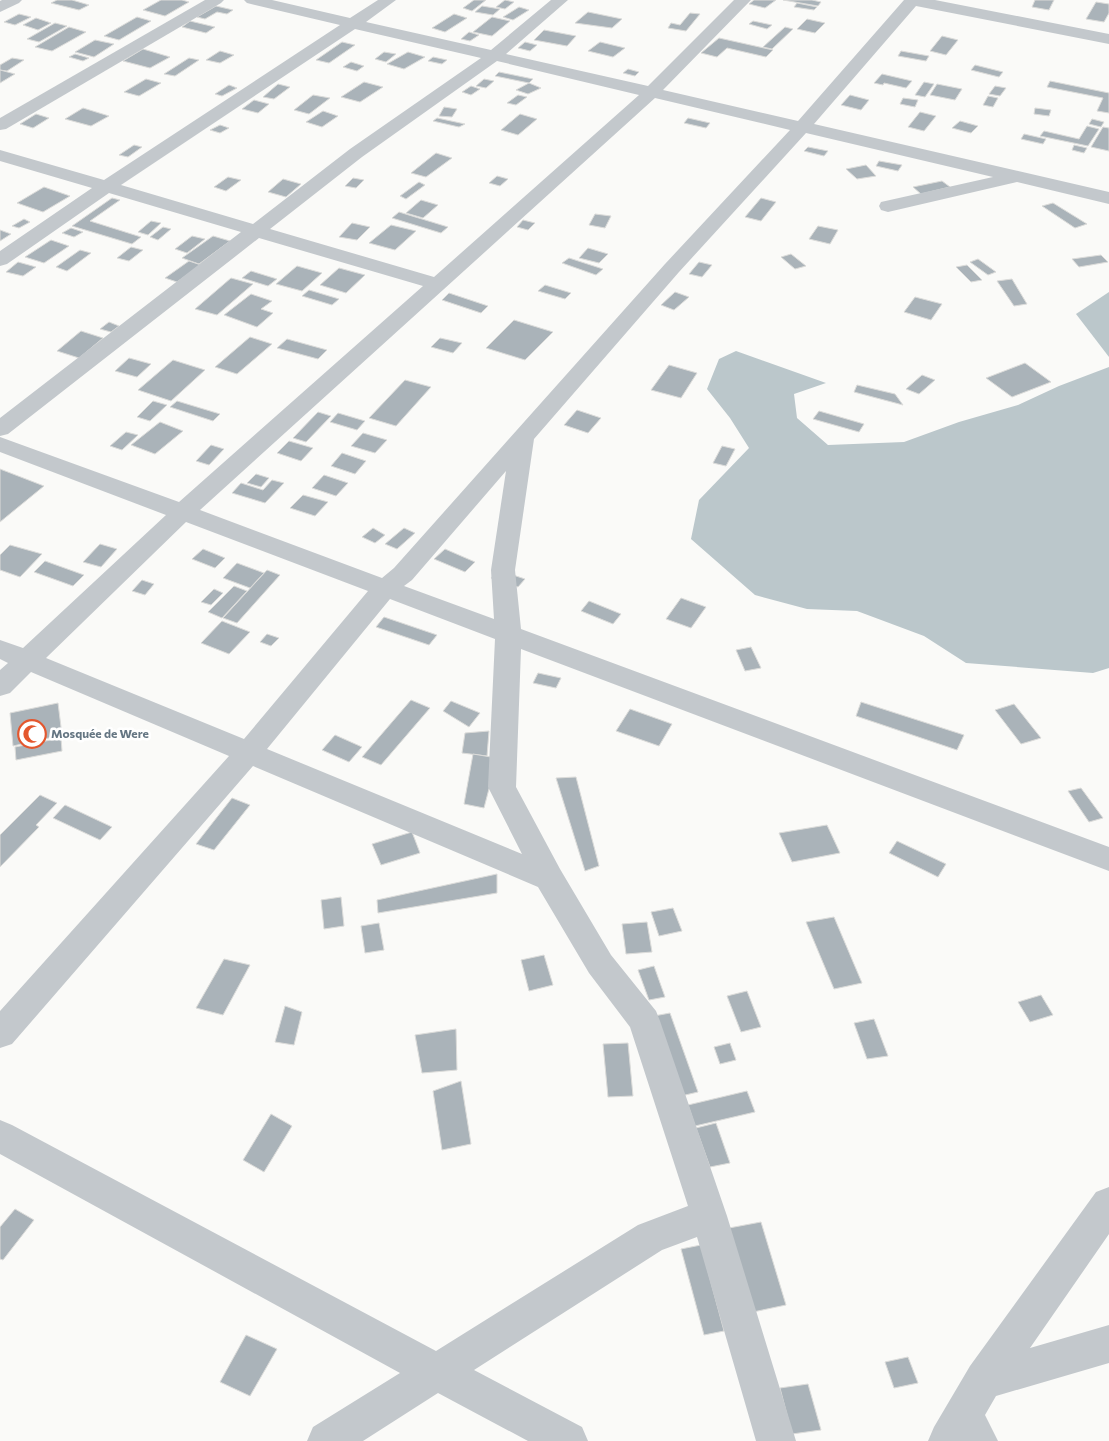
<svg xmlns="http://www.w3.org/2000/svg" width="1109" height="1441" font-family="Commissioner,sans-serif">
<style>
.water{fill:#bbc7cb}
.building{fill:#aab3b9;stroke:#dcdcda}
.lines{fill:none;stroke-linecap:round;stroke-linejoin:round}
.minor{fill:#c3c8cc;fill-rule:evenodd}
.labels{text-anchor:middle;stroke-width:5;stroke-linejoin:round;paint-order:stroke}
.poi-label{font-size:12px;font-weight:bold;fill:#657683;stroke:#fff;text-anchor:start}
</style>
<rect width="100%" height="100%" fill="#fafaf8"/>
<g class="water">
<path d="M1109 292V357L1076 314Z"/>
<path d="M736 351 826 383 794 394 797 418 828 445 904 442 959 422 1018 405 1059 386 1109 367V668L1093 673 966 663 924 636 857 611 807 609 755 595 691 539 699 500 749 448 730 418 707 389 719 359Z"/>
</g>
<g class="building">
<path d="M57 0H72L89 5 79 10 51 3Z"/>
<path d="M161 0H182L189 2 165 16 143 10Z"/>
<path d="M474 0H486L472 11 463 8Z"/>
<path d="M505 0 514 2 505 9 496 7Z"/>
<path d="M754 0H776L765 8 749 4Z"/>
<path d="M783 0H812L821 2 818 6Z"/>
<path d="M1035 0H1054L1049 10 1032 7Z"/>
<path d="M1096 2 1109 4V13L1104 22 1086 19Z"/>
<path d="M797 3 817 7 814 10 794 7Z"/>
<path d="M216 6 233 10 227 14 217 12 205 19 197 17Z"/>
<path d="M482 6 500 9 493 15 475 12Z"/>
<path d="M519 7 529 10 513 20 503 17Z"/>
<path d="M588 12 622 19 612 28 575 23Z"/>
<path d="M690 13 700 14 686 31 668 28 671 23 680 25Z"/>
<path d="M19 14 31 17 15 25 4 22Z"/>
<path d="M454 14 467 18 445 32 432 28Z"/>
<path d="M137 17 151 21 119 40 104 36Z"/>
<path d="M492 17 510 21 492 36 473 32Z"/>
<path d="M36 18 51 23 38 30 23 25Z"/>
<path d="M807 19 825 23 815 33 797 29Z"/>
<path d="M190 21 215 27 206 33 182 27Z"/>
<path d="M753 21 772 25 767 29 749 24Z"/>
<path d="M55 23 67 26 39 42 27 39Z"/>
<path d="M69 27 86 32 52 51 35 47Z"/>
<path d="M785 27 793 29 772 49 763 47Z"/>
<path d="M544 30 576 36 567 46 534 40Z"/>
<path d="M469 32 479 35 470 41 461 39Z"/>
<path d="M942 36 958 40 946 55 930 51Z"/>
<path d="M719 38 773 50 766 57 727 48 717 57 701 53Z"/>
<path d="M95 40 114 44 94 57 75 52Z"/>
<path d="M342 42 355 45 329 63 316 60Z"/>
<path d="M525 42 537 45 530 51 518 48Z"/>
<path d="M600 42 625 48 613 57 588 51Z"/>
<path d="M143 49 170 57 150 68 123 61Z"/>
<path d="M220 51 234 55 220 63 206 60Z"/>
<path d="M901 51 929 56 926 61 898 56Z"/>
<path d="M384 52 396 54 386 62 375 59Z"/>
<path d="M408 52 425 57 404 69 387 64Z"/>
<path d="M75 54 89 58 83 61 69 57Z"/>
<path d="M433 57 447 60 442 64 428 61Z"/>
<path d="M12 58 24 60 7 71 0 70V65Z"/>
<path d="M189 58 199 60 175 76 164 74Z"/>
<path d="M351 62 364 66 357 71 343 67Z"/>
<path d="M975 65 1003 72 999 77 971 70Z"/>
<path d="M628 69 639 72 635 76 623 73Z"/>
<path d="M0 70 15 74 0 83Z"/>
<path d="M499 72 533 79 529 83 495 76Z"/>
<path d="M882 74 912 81 906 88 884 83 883 85 874 83Z"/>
<path d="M146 79 161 83 139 96 124 92Z"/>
<path d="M484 79 494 81 486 88 476 86Z"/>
<path d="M1050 81 1109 93V113L1097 111 1103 98 1047 87Z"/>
<path d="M364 82 383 87 360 102 341 97Z"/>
<path d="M924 82 934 84 925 97 915 95Z"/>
<path d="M529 83 541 88 528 94 516 90Z"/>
<path d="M278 84 290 87 274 99 263 97Z"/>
<path d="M937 84 962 89 955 100 930 95Z"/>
<path d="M229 85 237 88 222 96 215 94Z"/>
<path d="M471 86 480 89 471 95 462 92Z"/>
<path d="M995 86 1006 88 1000 96 989 94Z"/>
<path d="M313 95 330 98 309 114 294 110Z"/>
<path d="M518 95 527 97 516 105 507 103Z"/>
<path d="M850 95 869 100 861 110 841 105Z"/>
<path d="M988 96 998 98 993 107 983 105Z"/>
<path d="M903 98 918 100 915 107 900 104Z"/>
<path d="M254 100 269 104 258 113 242 109Z"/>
<path d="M444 107 457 109 452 117 439 116Z"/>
<path d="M83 108 109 116 91 126 65 119Z"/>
<path d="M1035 108 1051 110 1049 116 1034 114Z"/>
<path d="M323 111 338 116 322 127 306 122Z"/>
<path d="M920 112 936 116 924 131 908 127Z"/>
<path d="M36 114 49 118 33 128 20 124Z"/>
<path d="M520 114 537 119 518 135 501 130Z"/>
<path d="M437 118 465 124 459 127 433 121Z"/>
<path d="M688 118 710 123 706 128 684 123Z"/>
<path d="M1092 119 1104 122 1101 127 1089 124Z"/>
<path d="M960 121 978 126 971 133 952 128Z"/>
<path d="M220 125 229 128 220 133 210 130Z"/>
<path d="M1087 126 1099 129 1088 146 1040 136 1044 131 1079 139Z"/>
<path d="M1103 127 1109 128V151L1091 147Z"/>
<path d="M1024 134 1046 139 1043 144 1021 139Z"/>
<path d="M134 145 142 147 128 157 119 155Z"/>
<path d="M1074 145 1087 148 1084 153 1072 150Z"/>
<path d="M808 147 828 151 824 156 804 151Z"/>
<path d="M436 153 452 158 426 177 411 173Z"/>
<path d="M879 161 902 165 898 171 876 166Z"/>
<path d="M866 165 876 176 857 179 846 169Z"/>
<path d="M497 176 508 179 500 186 489 183Z"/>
<path d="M228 177 241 180 226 191 214 187Z"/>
<path d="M353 178 364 180 356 188 345 186Z"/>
<path d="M283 179 301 184 286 197 268 192Z"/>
<path d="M942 181 950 187 921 194 913 187Z"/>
<path d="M419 182 425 185 406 199 400 196Z"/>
<path d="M44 187 70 196 43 212 17 203Z"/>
<path d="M112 198 120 200 90 221 141 237 132 244 72 226Z"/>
<path d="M761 198 776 202 761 221 745 217Z"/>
<path d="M421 200 438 205 423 218 406 213Z"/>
<path d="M1053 203 1087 224 1075 228 1042 206Z"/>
<path d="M399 212 448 227 441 233 392 218Z"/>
<path d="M595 214 611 216 605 228 589 225Z"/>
<path d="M24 219 30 222 19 228 12 226Z"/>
<path d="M523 220 535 223 528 230 517 227Z"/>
<path d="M151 221 161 223 148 235 138 232Z"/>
<path d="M352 223 370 227 357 240 339 237Z"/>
<path d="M391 225 416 231 395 250 369 243Z"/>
<path d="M818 226 838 230 830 244 809 239Z"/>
<path d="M163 227 171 229 158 240 150 237Z"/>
<path d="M71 228 83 232 74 237 62 233Z"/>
<path d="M0 230 11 234 0 241Z"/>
<path d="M192 236 205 239 187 253 175 249Z"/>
<path d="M213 236 230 241 199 264 182 258Z"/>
<path d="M51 240 69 246 44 263 25 257Z"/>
<path d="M131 247 143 250 129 261 117 258Z"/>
<path d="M588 248 608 254 599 263 579 258Z"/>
<path d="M80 250 91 253 67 271 56 267Z"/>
<path d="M791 254 806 266 795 269 781 257Z"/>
<path d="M1101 255 1108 262 1079 267 1072 259Z"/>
<path d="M569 258 603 269 596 275 562 263Z"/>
<path d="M978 259 996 272 988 275 970 262Z"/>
<path d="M189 261 201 265 177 282 165 278Z"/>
<path d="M18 262 36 267 23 276 6 272Z"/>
<path d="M699 262 712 265 702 277 689 274Z"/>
<path d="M967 265 982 280 971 282 956 267Z"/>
<path d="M297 266 322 273 302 291 276 284Z"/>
<path d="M339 268 365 275 346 293 320 285Z"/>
<path d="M251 271 277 279 268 286 242 278Z"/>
<path d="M231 278 253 284 217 315 195 309Z"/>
<path d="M1012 279 1027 304 1014 306 997 281Z"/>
<path d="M545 285 571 293 565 299 538 291Z"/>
<path d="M309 290 339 299 332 305 302 296Z"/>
<path d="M675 292 689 297 674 310 661 305Z"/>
<path d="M449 293 488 306 481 313 442 300Z"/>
<path d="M251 294 272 301 261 309 273 313 257 327 224 315Z"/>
<path d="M915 297 942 304 931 320 904 312Z"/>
<path d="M514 320 553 332 525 360 486 348Z"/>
<path d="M109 322 119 326 111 332 100 329Z"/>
<path d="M81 331 103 338 79 358 57 351Z"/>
<path d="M250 337 272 344 237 374 215 367Z"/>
<path d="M440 338 462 343 453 353 431 347Z"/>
<path d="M287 339 327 350 318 359 277 348Z"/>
<path d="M129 358 151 364 137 377 115 371Z"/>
<path d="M173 360 205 370 171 401 138 390Z"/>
<path d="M1025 363 1051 382 1012 397 986 378Z"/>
<path d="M669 365 697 373 681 398 651 390Z"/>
<path d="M922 375 935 380 919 394 906 389Z"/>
<path d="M405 380 431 387 396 426 369 418Z"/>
<path d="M857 385 895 394 903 405 854 392Z"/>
<path d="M153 401 167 405 150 421 137 417Z"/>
<path d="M177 401 220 414 213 421 170 407Z"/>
<path d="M577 410 601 418 588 433 564 425Z"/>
<path d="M819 411 864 424 859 432 813 419Z"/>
<path d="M318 412 331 416 306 442 293 438Z"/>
<path d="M338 413 365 421 357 430 330 422Z"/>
<path d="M160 422 183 431 155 454 131 445Z"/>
<path d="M126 432 138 435 122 450 110 446Z"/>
<path d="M363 433 387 440 375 453 351 446Z"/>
<path d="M289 441 313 448 301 461 277 453Z"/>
<path d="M211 445 224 449 209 465 196 461Z"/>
<path d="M722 446 735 449 726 466 713 463Z"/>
<path d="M342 453 366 461 355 474 331 466Z"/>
<path d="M0 469 44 486 0 522Z"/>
<path d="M256 474 269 478 261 487 247 483Z"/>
<path d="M324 475 348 483 336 496 312 488Z"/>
<path d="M272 480 284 483 265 503 232 493 241 483 263 490Z"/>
<path d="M303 495 328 502 315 516 290 508Z"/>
<path d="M373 528 385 535 375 543 362 537Z"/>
<path d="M404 528 415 533 397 549 385 544Z"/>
<path d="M100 544 117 549 101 567 83 562Z"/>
<path d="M10 545 42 554 20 577 0 570V555Z"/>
<path d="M203 549 225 558 215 568 192 559Z"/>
<path d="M445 549 475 562 465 572 434 559Z"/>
<path d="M45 561 84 575 73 586 34 572Z"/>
<path d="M237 563 264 573 250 588 223 578Z"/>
<path d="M267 570 280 575 237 623 223 618Z"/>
<path d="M498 570 525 579 518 587 491 578Z"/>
<path d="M142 580 154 584 145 595 132 591Z"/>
<path d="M234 586 247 591 222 618 208 612Z"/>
<path d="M214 589 223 593 211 605 201 602Z"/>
<path d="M681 598 706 607 691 628 666 619Z"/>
<path d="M589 601 621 614 613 624 581 611Z"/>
<path d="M384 617 437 635 429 645 376 627Z"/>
<path d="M222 621 250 632 229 654 201 643Z"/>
<path d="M267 634 279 638 271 646 260 642Z"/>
<path d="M751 647 761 668 745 671 736 650Z"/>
<path d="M538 673 561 678 556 688 533 683Z"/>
<path d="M411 700 430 708 381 765 362 757Z"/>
<path d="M451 701 480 713 469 727 443 711Z"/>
<path d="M861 702 964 735 957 750 856 716Z"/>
<path d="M58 703 62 735 13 746 10 713Z"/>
<path d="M1014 704 1041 738 1021 744 995 710Z"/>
<path d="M630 709 672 724 659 746 616 731Z"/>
<path d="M489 731 487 756 462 753 465 733Z"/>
<path d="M335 735 362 747 349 762 322 750Z"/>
<path d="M61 738 62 751 16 760 15 747Z"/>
<path d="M473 754 497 758 484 808 464 804Z"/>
<path d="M576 777 599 866 585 871 556 778Z"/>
<path d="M1081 788 1103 818 1089 822 1068 791Z"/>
<path d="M40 795 57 803 36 825 39 827 0 867V835Z"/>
<path d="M232 798 250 805 214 850 196 844Z"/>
<path d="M65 805 112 827 100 840 53 818Z"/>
<path d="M827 825 840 853 792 862 779 833Z"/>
<path d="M412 832 420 853 381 865 372 844Z"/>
<path d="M897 841 946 864 938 877 889 853Z"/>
<path d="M497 874V893L378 913 377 900Z"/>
<path d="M341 897 344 926 324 929 321 900Z"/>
<path d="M673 908 682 931 659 936 651 912Z"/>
<path d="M834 917 862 983 834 989 806 922Z"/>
<path d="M647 922 652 952 626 954 622 924Z"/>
<path d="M379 923 384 950 365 953 361 926Z"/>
<path d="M544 955 553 985 529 991 521 960Z"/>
<path d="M224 959 250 965 223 1015 196 1008Z"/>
<path d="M654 966 665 997 649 1000 638 970Z"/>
<path d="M747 991 761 1027 741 1032 727 996Z"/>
<path d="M1041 995 1053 1015 1030 1022 1018 1002Z"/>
<path d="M285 1006 302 1012 294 1045 275 1042Z"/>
<path d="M670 1013 698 1092 681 1096 654 1016Z"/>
<path d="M874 1019 888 1056 867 1059 854 1023Z"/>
<path d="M456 1029 457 1070 422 1073 415 1035Z"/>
<path d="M628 1043 633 1096 608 1097 603 1044Z"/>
<path d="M730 1043 736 1060 720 1064 714 1047Z"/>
<path d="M461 1081 471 1144 442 1150 433 1091Z"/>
<path d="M747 1091 755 1112 695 1126 688 1105Z"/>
<path d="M271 1114 292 1126 264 1172 243 1160Z"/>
<path d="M716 1123 730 1163 710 1167 696 1128Z"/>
<path d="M15 1209 34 1220 3 1260 0 1259V1227Z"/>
<path d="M761 1222 786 1305 753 1312 729 1228Z"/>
<path d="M701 1245 724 1331 704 1335 681 1249Z"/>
<path d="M246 1335 277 1349 250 1396 220 1382Z"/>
<path d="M908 1357 918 1383 894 1388 885 1362Z"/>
<path d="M808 1384 821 1430 792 1434 780 1388Z"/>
</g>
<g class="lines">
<g class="minor">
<path d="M2 0H22L19 3 0 12V1Z"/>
<path d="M205 0H224L221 3 6 129 0 130V118Z"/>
<path d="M244 0H272L350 18 378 0H396L366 22 491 50 551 0H568L506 54 648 86 734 0H751L663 90 798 121 904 0H935L1109 34V44L916 6 814 124 1109 192V204L1017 182 888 212 881 210 879 206 881 202 993 177 806 133 679 272 534 439 515 570 521 629 1109 847V871L521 649 516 787 560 869 611 955 656 1011 660 1021 727 1216 796 1441H756L697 1237 662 1250 474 1370 582 1427 588 1441H528L438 1393 363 1441H307L313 1427 400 1373 0 1154V1120L12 1125 436 1351 638 1225 688 1206 630 1027 589 973 538 887 253 766 12 1044 0 1048V1011L229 756 31 672 10 693 0 696V670L8 663 0 659V640L23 648 166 515 0 452V437L179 502 423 286 259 238 8 434 0 436V418L241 232 109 193 7 264 0 266V251L92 188 0 161V150L104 180 340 25 247 3ZM355 29 481 58 350 149 253 224 121 185ZM497 61 639 95 434 277 270 229 362 157ZM655 98 790 130 665 264 394 568 382 578 200 510ZM506 471 491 570 494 619 404 586 412 580ZM186 522 368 591 244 739 46 658ZM390 599 495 639 488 787 522 854 267 749Z"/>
<path d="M1109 1187V1234L1030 1348 1109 1325V1363L996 1396 985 1415 998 1441H928L934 1427 970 1366 1096 1192Z"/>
</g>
</g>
<defs>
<symbol id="mosque-ring" viewBox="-11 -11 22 22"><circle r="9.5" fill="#fff" stroke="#e4572e" stroke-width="1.5"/><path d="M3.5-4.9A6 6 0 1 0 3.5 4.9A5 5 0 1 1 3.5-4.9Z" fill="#e4572e"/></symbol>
</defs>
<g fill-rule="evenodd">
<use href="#mosque-ring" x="16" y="718" width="32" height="32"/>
</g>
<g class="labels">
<g class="poi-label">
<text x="51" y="738">Mosquée de Were</text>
</g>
</g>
</svg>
